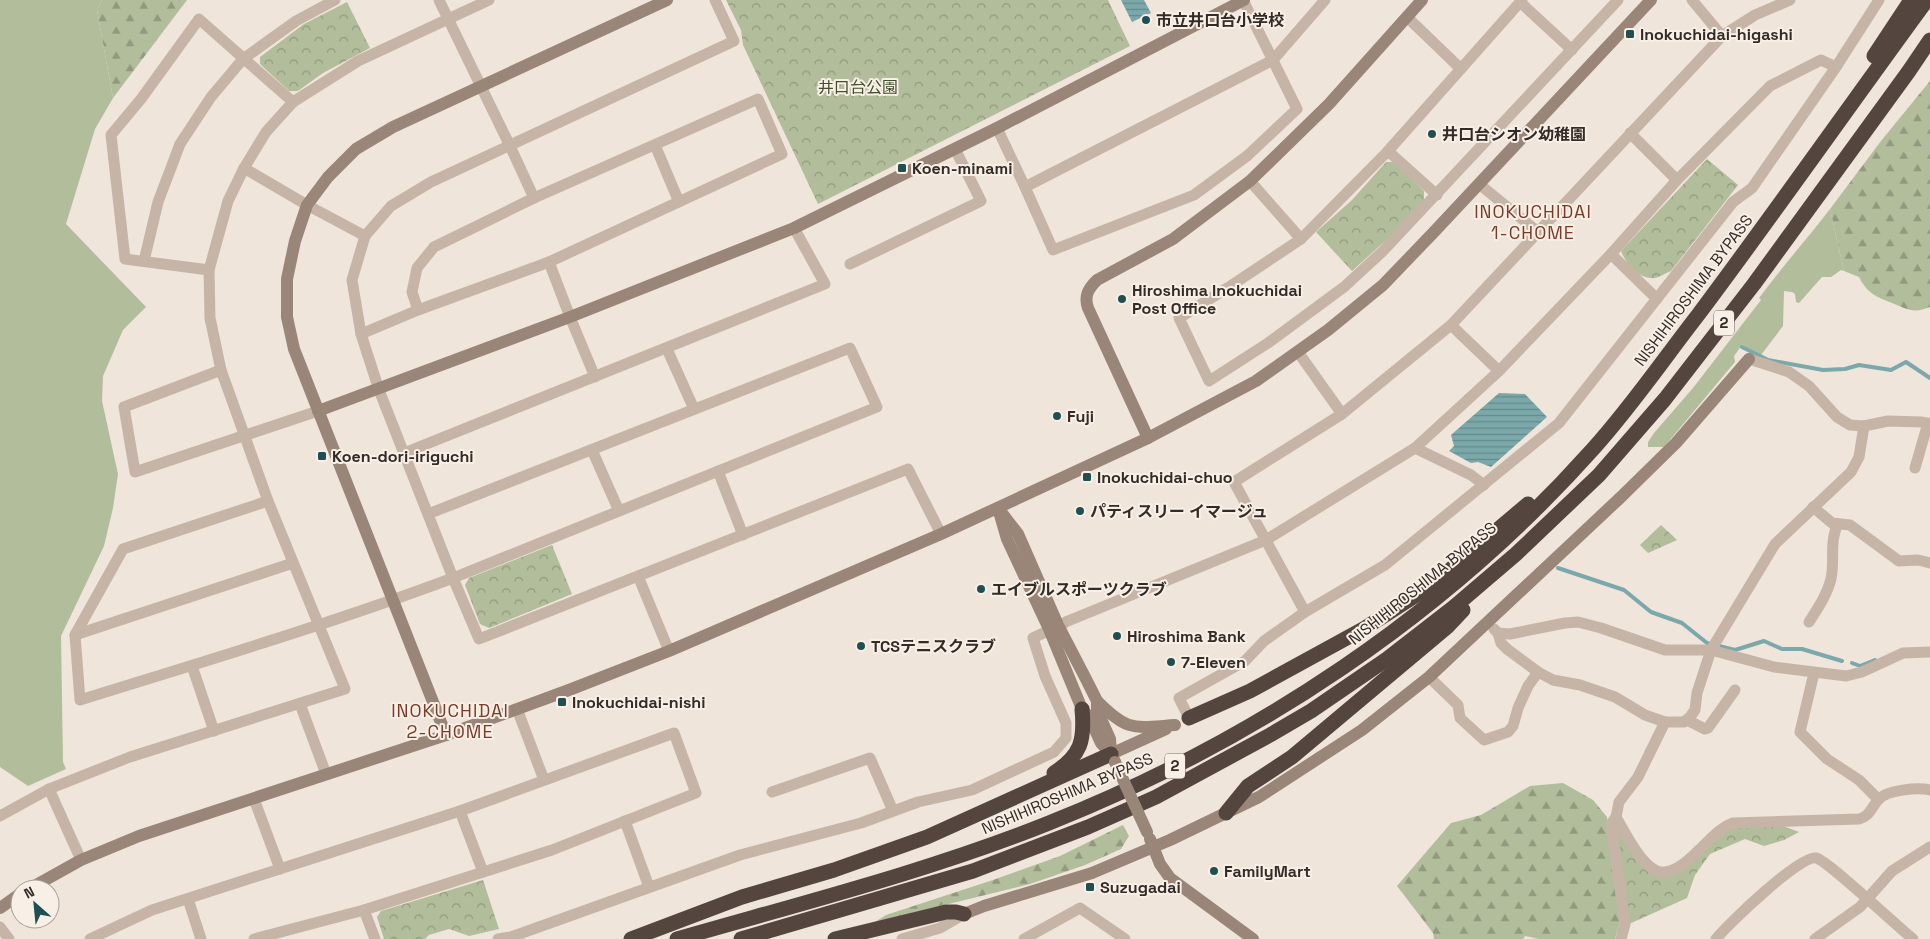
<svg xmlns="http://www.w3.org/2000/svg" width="1930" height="939" font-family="'Space Grotesk','Noto Sans JP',sans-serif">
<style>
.grass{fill:#b2bd9b}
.forest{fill:url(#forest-firs)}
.park{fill:url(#park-crowns)}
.water{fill:url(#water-rules)}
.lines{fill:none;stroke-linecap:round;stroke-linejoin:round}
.stream{stroke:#7ba8aa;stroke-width:4}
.street{stroke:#c6b5a7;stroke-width:11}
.secondary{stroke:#9a8579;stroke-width:12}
.highway{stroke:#54453f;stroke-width:15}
.secondary-bridge{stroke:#9a8579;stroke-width:12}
.poi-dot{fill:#204f52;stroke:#f8efe6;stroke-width:2}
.labels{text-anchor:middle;stroke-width:4;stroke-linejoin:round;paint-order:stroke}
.shield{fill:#f8efe6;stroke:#6e6660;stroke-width:1}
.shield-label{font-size:15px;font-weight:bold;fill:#332b27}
.poi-label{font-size:16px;font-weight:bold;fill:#332b27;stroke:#f8efe6;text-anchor:start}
.park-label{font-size:16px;fill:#43502d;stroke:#f8efe6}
.street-label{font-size:16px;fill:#332b27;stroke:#f8efe6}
.neighbourhood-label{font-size:18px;letter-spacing:1px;fill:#7d3a26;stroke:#f8efe6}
</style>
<defs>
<pattern id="forest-firs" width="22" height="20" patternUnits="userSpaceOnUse" patternTransform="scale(1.25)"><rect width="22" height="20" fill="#b2bd9b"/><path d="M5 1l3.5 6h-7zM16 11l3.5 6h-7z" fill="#919a7e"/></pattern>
<pattern id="park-crowns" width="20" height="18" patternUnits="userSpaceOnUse" patternTransform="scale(1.25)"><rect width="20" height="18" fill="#b2bd9b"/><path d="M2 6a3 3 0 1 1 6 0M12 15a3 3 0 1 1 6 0" fill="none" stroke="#919a7e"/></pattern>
<pattern id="water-rules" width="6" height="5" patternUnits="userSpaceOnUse" patternTransform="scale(1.25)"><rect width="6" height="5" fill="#7ba8aa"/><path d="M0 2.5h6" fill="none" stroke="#65898a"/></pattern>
</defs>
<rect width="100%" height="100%" fill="#efe5da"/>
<g class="grass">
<path d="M0 0H102L97 10 113 98 95 129 66 224 146 307 123 330 103 376 102 401 118 474 113 508 104 546 61 636 63 762 66 769 28 786 0 767Z"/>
<path d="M1830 209 1844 271 1841 270 1831 277H1822L1799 303 1796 302 1795 294 1792 292 1784 291 1783 326 1761 355 1742 345 1734 356 1735 362 1664 447H1648V442L1654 433 1693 388 1761 300 1759 298C1782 267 1807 239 1830 209Z"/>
</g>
<g class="forest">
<path d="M102 0H187L113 98 97 10Z"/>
<path d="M1930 81V307C1913 314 1907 309 1892 303 1875 296 1868 294 1859 277L1844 271 1830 209 1881 141Z"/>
<path d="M1563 783 1593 800 1607 817 1620 922 1615 939H1539L1525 936 1523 939H1434L1433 933 1397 886 1451 823 1481 815 1530 786Z"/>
<path d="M1123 825 1129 836 1121 849 1085 865 1030 884 875 922 886 915 993 880 1060 856Z"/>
</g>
<g class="park">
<path d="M726 0H1108L1130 46 818 204 743 45 741 30Z"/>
<path d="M347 2 370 48 323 73 298 91H289L260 64V57L304 24Z"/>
<path d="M1707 159 1738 185 1671 271C1666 273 1660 277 1655 278 1640 280 1626 264 1621 251Z"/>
<path d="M1386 162H1394L1424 191V200L1395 232 1352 271 1316 232 1352 200Z"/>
<path d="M1661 525 1677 540 1648 553 1640 545Z"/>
<path d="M552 545 572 594 489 628 480 624 465 585 469 578Z"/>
<path d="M1614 823 1664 876 1722 831 1741 825 1783 826 1799 832 1784 840 1764 846 1745 839 1710 854 1695 875 1687 898 1629 924Z"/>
<path d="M483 880 499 929 469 936 449 929 429 935 425 939H384L377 917 381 911Z"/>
</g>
<g class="water">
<path d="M1121 0H1144L1151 13 1132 22Z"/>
<path d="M1499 393 1525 394 1547 417 1491 467 1478 462 1471 463 1449 451 1454 446 1451 435Z"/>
</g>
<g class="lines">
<g class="stream">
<path d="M1742 347 1768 360 1823 370 1845 369 1859 365 1891 370 1906 362 1930 378"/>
<path d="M1558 568 1624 590 1651 612 1682 623 1707 643 1735 650 1764 641 1782 649H1802L1842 661"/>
<path d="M1852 663 1860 666 1875 660"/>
</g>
<g class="street">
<path d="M439 0 510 146 534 198"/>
<path d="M715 0 734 41 431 182 391 206 365 236 352 280 361 334 379 390 453 578 479 639 908 469 941 534"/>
<path d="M1522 0 1388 151 1301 239 1229 287 1179 318 1209 381 1268 343 1344 287 1382 252 1618 0"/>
<path d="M1692 0 1722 36"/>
<path d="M1520 2 1572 50"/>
<path d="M1407 17 1461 69"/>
<path d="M997 128 1025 187 1053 250 1194 195 1247 156 1297 109 1243 0"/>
<path d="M1630 133 1677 180"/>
<path d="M655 145 679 202"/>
<path d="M1388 151 1437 195"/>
<path d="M244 168 307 205 365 236"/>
<path d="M1250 181 1301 239"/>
<path d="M1479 184 1538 232"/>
<path d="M1025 187 1273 60 1325 0"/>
<path d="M1611 254 1657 299"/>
<path d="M144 261 158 202 180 144 211 97 243 59 296 21 335 0"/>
<path d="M549 262 570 317 595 377"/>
<path d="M850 264 981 201 955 149"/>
<path d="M209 270 125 259 111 135 141 99 199 19 293 102"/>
<path d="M1451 325 1499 371"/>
<path d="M361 334 418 310 549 262 782 154 758 99 534 198 434 247 417 268 412 292 418 310"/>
<path d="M667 349 694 409"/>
<path d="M1298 352 1342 414"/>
<path d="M1749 359 1789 372 1809 386 1837 417 1850 425 1864 426 1888 421 1922 422 1930 424"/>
<path d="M221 370 124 407 135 472 318 411"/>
<path d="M1415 448 1471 475 1484 485"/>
<path d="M592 450 619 511"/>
<path d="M404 453 825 284 794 228"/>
<path d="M1915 468 1928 423"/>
<path d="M718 471 743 535"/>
<path d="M268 501 123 549 75 635 80 700C205 661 330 624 453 578L877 407 850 348 428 514"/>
<path d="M1813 507 1832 523 1850 525 1899 561 1918 560 1930 563"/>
<path d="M638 576 669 651"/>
<path d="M1305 612 1234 482 1342 414 1451 325 1722 36 1755 15 1790 0"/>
<path d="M1809 622C1818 608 1827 595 1831 579 1835 561 1829 541 1838 524"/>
<path d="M1494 629 1498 633 1510 634 1565 623 1578 622 1601 628 1665 650H1711L1774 667 1846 676 1862 672 1903 653 1930 652"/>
<path d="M1498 633 1501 643 1507 649 1538 672 1553 680 1580 685 1615 697 1645 715 1665 722H1684L1690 717 1695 710 1697 693 1711 650 1775 544 1851 472 1859 457 1864 426"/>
<path d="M75 635 293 563"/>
<path d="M192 666 214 731"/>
<path d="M1814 673 1800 732 1827 759 1859 780 1878 799"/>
<path d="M1429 677 1458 705 1460 718 1484 740 1508 732 1513 726 1518 708 1528 686 1538 672"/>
<path d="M300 704 326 774"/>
<path d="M517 709 544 780"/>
<path d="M1189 718 1179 698 1245 661 1264 641 1305 612 1385 565 1559 423 1733 202 1752 188 1836 67 1879 0"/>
<path d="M1687 720 1705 729 1708 728 1735 690"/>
<path d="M1665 722 1638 777 1619 802 1616 817C1625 832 1645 875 1665 872 1678 871 1691 858 1700 849 1711 839 1719 828 1733 823L1859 819C1870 816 1871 808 1878 800 1886 790 1918 787 1930 790"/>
<path d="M49 789 81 860"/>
<path d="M772 792 870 758 893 811"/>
<path d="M254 799 280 869"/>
<path d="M460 811 483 872"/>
<path d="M0 816 49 789 130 757 345 689 268 501 221 370 210 318 209 270 228 201 244 168 266 132 293 102 358 61 489 0"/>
<path d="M1616 817 1611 824 1625 924 1621 939"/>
<path d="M625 821 649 887"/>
<path d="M188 899 201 939"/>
<path d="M364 910 375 939"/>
<path d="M0 927 9 939"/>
<path d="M90 939 152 910 460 811 674 733 696 793 552 850 364 910 254 939"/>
<path d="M498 939 511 937 740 855 861 823 918 802 972 790 1054 752 1066 738V723L1045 676 1033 638 1068 621 1266 540 1415 448 1499 371 1611 254 1677 180 1770 86 1821 60 1836 67"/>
<path d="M902 939 940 928 964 914"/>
<path d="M1024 939 1080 908 1125 939"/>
<path d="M1716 939C1728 924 1800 855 1816 858 1827 860 1898 927 1913 939"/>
<path d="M1815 939 1860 907 1892 871 1930 847"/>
</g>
<g class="secondary">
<path d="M318 411 570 317 794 228 997 128 1244 0"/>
<path d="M1148 438 1088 308C1084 296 1088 289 1097 280L1173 239 1250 181 1329 104 1422 0"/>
<path d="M998 508 1018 534 1058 625 1087 681 1097 701V710L1110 739 1111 754 1115 762"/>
<path d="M1000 515 1007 539 1049 629 1082 709 1089 717 1101 743 1111 754"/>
<path d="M1097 701C1128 732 1133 728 1175 725"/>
<path d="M446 735 294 349 287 317V279L295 241 307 205 328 177 356 149 393 127 667 0"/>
<path d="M1111 754 1166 729"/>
<path d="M1150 839 1160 864 1170 878 1253 939"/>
<path d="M29 889 81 860 139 836 446 735 569 690 669 651 941 534 1148 438 1256 381 1328 330 1383 285 1433 233 1651 0"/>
<path d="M0 908 20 894"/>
<path d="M964 914 984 906 1092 873 1170 840 1259 797 1362 730 1429 677 1621 497 1676 443 1749 359"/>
</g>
<g class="highway">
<path d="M1874 56 1911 0"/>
<path d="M1189 718 1250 691 1365 628 1432 585 1528 504"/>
<path d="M1054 773C1081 755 1085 741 1082 709"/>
<path d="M1226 813 1248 786 1292 757 1447 627 1463 610"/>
<path d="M631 939 742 897 834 870 927 837 1111 754"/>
<path d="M677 939C802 903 929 871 1049 823 1255 741 1445 615 1593 449 1631 407 1663 360 1698 315 1776 211 1850 105 1927 0"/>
<path d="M741 939 973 871 1088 827 1156 797 1270 735 1311 711 1387 659 1454 607 1516 554 1599 475 1665 399 1754 284 1909 71 1930 40"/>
<path d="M835 939 946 912H956L964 914"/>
</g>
<path class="secondary-bridge" d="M1115 762 1147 832"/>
</g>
<g class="poi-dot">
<circle cx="1146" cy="20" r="5"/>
<rect x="1625" y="29" width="10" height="10" rx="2.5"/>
<circle cx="1432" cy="134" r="5"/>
<rect x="897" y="163" width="10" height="10" rx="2.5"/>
<circle cx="1122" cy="299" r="5"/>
<circle cx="1057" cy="416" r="5"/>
<rect x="317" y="451" width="10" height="10" rx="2.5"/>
<rect x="1082" y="472" width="10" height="10" rx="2.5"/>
<circle cx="1080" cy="511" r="5"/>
<circle cx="981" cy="589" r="5"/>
<circle cx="1117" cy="636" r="5"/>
<circle cx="861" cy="646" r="5"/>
<circle cx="1171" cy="662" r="5"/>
<rect x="557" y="697" width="10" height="10" rx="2.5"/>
<circle cx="1214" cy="871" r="5"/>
<rect x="1085" y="882" width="10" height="10" rx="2.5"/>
</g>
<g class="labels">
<g class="shield">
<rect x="1714" y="310.5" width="20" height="25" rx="4"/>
<rect x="1165" y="753.5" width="20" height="25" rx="4"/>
</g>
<g class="shield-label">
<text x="1724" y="328">2</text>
<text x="1175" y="771">2</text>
</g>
<g class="poi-label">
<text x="1156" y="26">市立井口台小学校</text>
<text x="1640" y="40">Inokuchidai-higashi</text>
<text x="1442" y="140">井口台シオン幼稚園</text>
<text x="912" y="174">Koen-minami</text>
<text x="1132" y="296">Hiroshima Inokuchidai<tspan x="1132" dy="18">Post Office</tspan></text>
<text x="1067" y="422">Fuji</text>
<text x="332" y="462">Koen-dori-iriguchi</text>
<text x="1097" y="483">Inokuchidai-chuo</text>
<text x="1090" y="517">パティスリー イマージュ</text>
<text x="991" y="595">エイブルスポーツクラブ</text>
<text x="1127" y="642">Hiroshima Bank</text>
<text x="871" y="652">TCSテニスクラブ</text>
<text x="1181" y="668">7-Eleven</text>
<text x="572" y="708">Inokuchidai-nishi</text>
<text x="1224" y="877">FamilyMart</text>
<text x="1100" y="893">Suzugadai</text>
</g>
<g class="park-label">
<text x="858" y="93">井口台公園</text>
</g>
<g class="street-label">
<text transform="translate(1693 290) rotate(-53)" y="6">NISHIHIROSHIMA BYPASS</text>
<text transform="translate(1422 583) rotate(-39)" y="6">NISHIHIROSHIMA BYPASS</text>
<text transform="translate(1067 793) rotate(-23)" y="6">NISHIHIROSHIMA BYPASS</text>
</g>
<g class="neighbourhood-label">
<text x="1533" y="218">INOKUCHIDAI<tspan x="1533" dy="21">1-CHOME</tspan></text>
<text x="450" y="717">INOKUCHIDAI<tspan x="450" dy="21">2-CHOME</tspan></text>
</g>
</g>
<g transform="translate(35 904) rotate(333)"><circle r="24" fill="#f8efe6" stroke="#a9a19a"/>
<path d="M0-4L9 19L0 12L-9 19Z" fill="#204f52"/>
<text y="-8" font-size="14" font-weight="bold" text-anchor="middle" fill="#332b27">N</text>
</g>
</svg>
